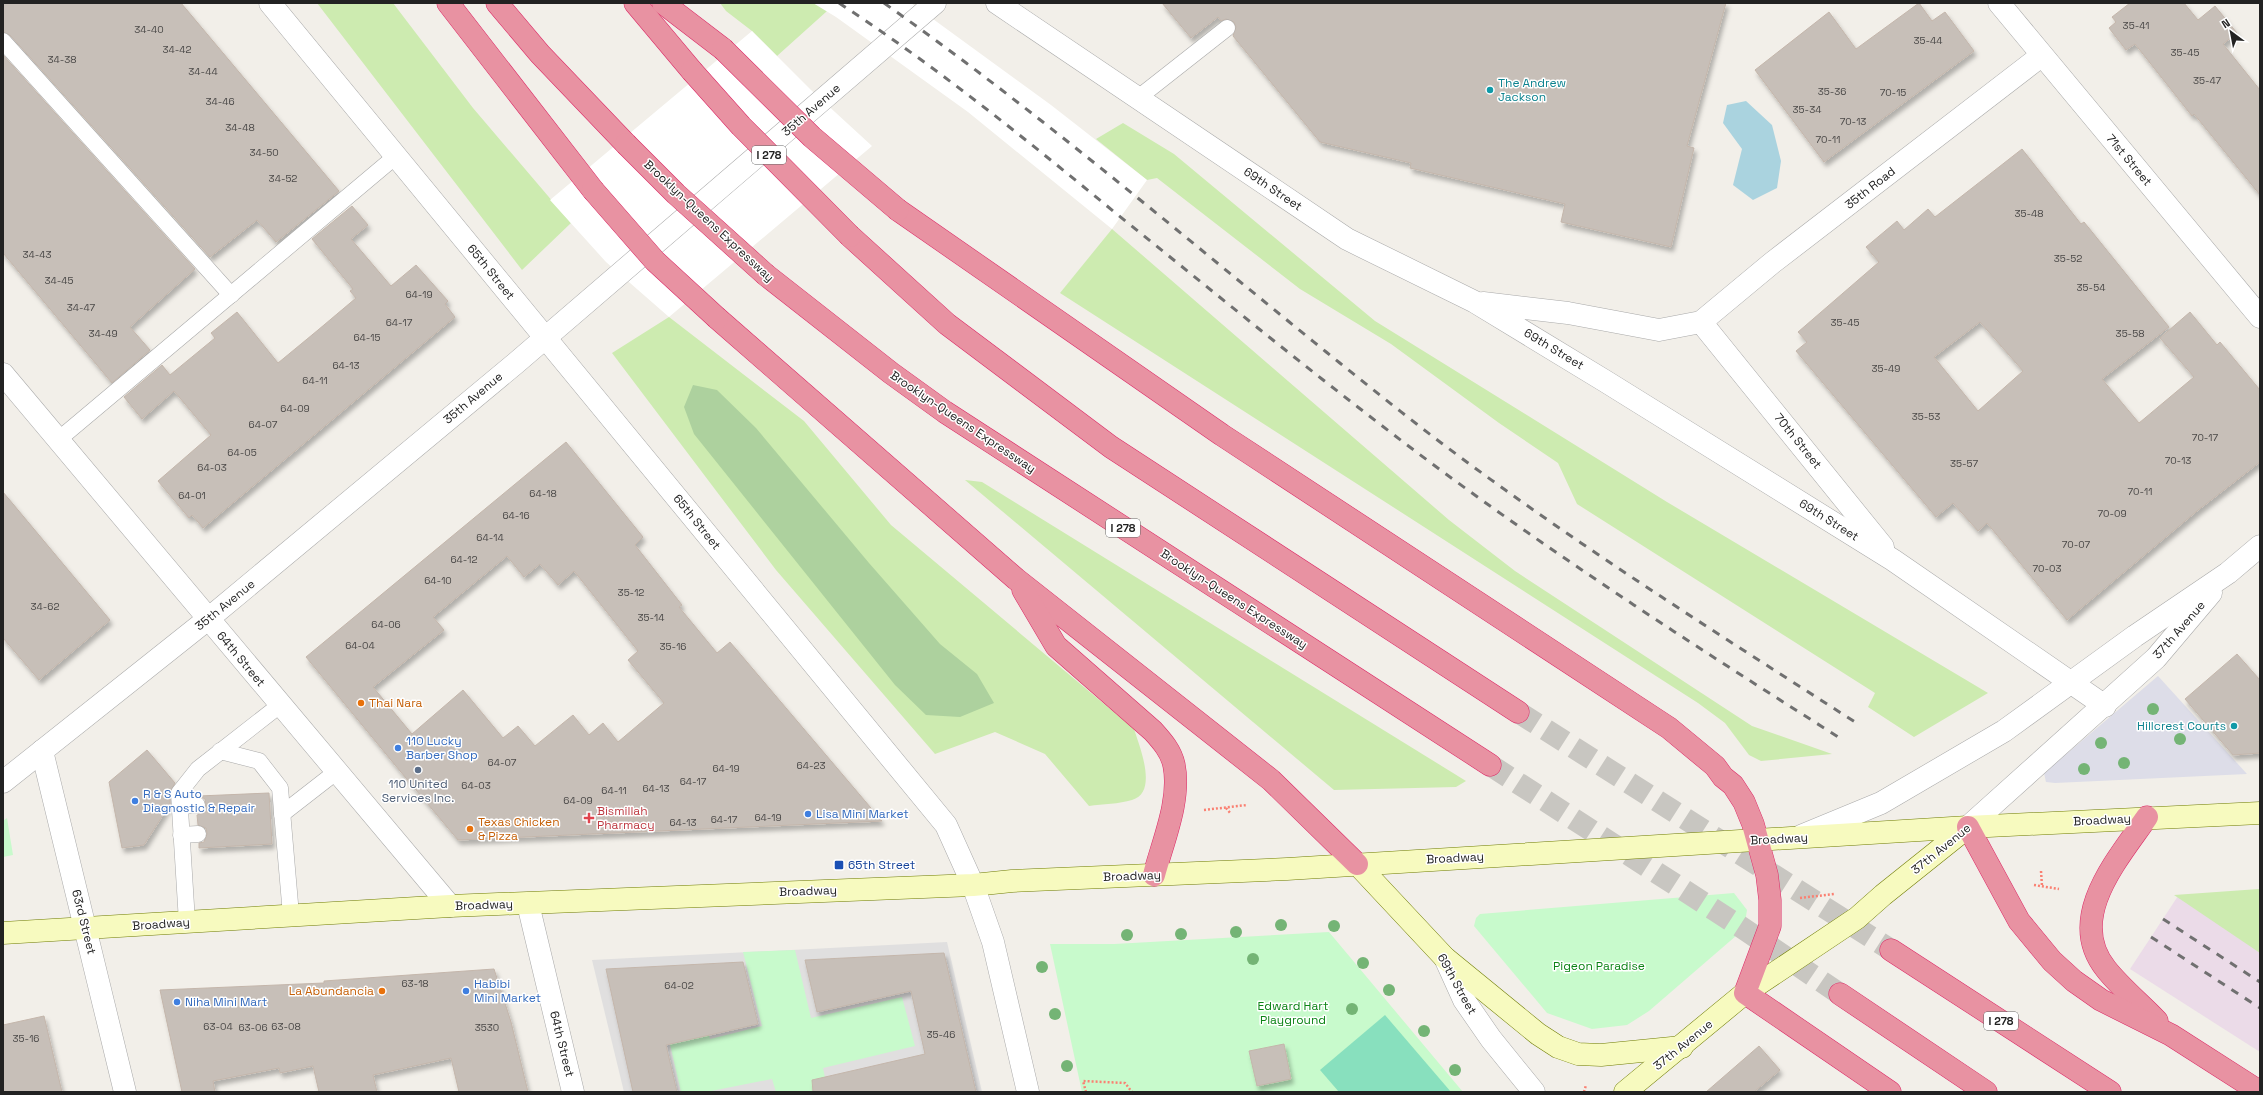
<svg xmlns="http://www.w3.org/2000/svg" width="2263" height="1095" font-family="'Space Grotesk',sans-serif">
<style>
.residential{fill:#e0dfdf}
.industrial{fill:#ebdbe8}
.grass{fill:#cdebb0}
.forest{fill:#add19e}
.park{fill:#c8facc}
.pitch{fill:#88e0be}
.plaza{fill:#dddde8}
.water{fill:#aad3df}
.pier{fill:#fff}
.building{fill:#c7bfb8;stroke:#c4b6ab;fill-rule:evenodd;filter:url(#shadow)}
.lines{fill:none;stroke-linecap:round;stroke-linejoin:round}
.motorway-tunnel{stroke:#c8c6c1;stroke-width:22;stroke-dasharray:22 11;stroke-linecap:butt}
.service-casing{stroke:#a9a9a9;stroke-width:17}
.minor-casing{stroke:#a9a9a9;stroke-width:23}
.tertiary-casing{stroke:#a9a9a9;stroke-width:23}
.secondary-casing{stroke:#707d05;stroke-width:23}
.motorway-casing{stroke:#dc2a67;stroke-width:23}
.path{stroke:#fa8072;stroke-width:2.5;stroke-dasharray:2 2;stroke-linecap:butt}
.service{stroke:#fff;stroke-width:16}
.minor{stroke:#fff;stroke-width:22}
.tertiary{stroke:#fff;stroke-width:22}
.secondary{stroke:#f7fabf;stroke-width:22}
.motorway{stroke:#e892a2;stroke-width:22}
.rail{stroke:#707070;stroke-width:3;stroke-dasharray:8 8;stroke-linecap:butt}
.motorway-bridge-casing{stroke:#dc2a67;stroke-width:23;stroke-linecap:butt}
.motorway-bridge{stroke:#e892a2;stroke-width:22}
.tree{fill:#74b475}
.culture-dot{fill:#0f9aa8;stroke:#fff;stroke-width:1.5}
.food-dot{fill:#e8710a;stroke:#fff;stroke-width:1.5}
.shop-dot{fill:#3f7fe0;stroke:#fff;stroke-width:1.5}
.service-dot{fill:#5c6f8a;stroke:#fff;stroke-width:1.5}
.health-dot{fill:#e0444e;stroke:#fff;stroke-width:1.5}
.transit-dot{fill:#1a4fb4;stroke:#fff;stroke-width:1.5}
.labels{text-anchor:middle;stroke-width:3;stroke-linejoin:round;paint-order:stroke}
.number-label{font-size:10px;fill:#4b4948}
.shield{fill:#fff;stroke:#646464;stroke-width:1}
.shield-label{font-size:11px;font-weight:bold;fill:#222}
.culture-label{font-size:12px;fill:#0d838f;stroke:#fff;text-anchor:start}
.street-label{font-size:12px;fill:#222;stroke:#fff}
.food-label{font-size:12px;fill:#c56008;stroke:#fff;text-anchor:start}
.shop-label{font-size:12px;fill:#366cbe;stroke:#fff;text-anchor:start}
.service-label{font-size:12px;fill:#4e5e75;stroke:#fff}
.health-label{font-size:12px;fill:#be3a42;stroke:#fff;text-anchor:start}
.transit-label{font-size:12px;fill:#164399;stroke:#fff;text-anchor:start}
.park-label{font-size:12px;fill:#0c8416;stroke:#fff}
</style>
<defs>
<filter id="shadow"><feDropShadow dx="2.5" dy="4.5" stdDeviation="2" flood-color="#0004"/></filter>
</defs>
<rect width="100%" height="100%" fill="#f2efe9"/>
<path class="residential" d="M947 942 982 1092H624L592 960Z"/>
<path class="industrial" d="M2260 892V1052L2130 969 2178 896Z"/>
<g class="grass">
<path d="M317 3H393L473 108 571 223 522 270Z"/>
<path d="M720 3H836L777 56 752 31 726 11Z"/>
<path d="M1123 123 1174 154 1375 321 1667 502 1988 693 1914 737 1868 707 1875 693 1577 504 1558 463 1499 423 1391 344 1300 289 1157 178 1147 180 1096 139Z"/>
<path d="M1112 229 1449 520 1515 571 1752 726 1832 754 1761 761 1749 755 1725 723 1698 703 1060 293Z"/>
<path d="M669 317 804 421 891 525 1134 729C1139 745 1159 793 1132 800 1119 804 1103 804 1089 806L1045 754 995 732 935 754 776 570 612 353Z"/>
<path d="M965 480 982 482 1466 781 1456 787 1334 790Z"/>
<path d="M2259 889 2260 953 2174 895Z"/>
</g>
<path class="forest" d="M693 385 717 390 756 428 869 563 940 644 977 674 994 703 960 717 926 715 895 685 694 434 684 407Z"/>
<g class="park">
<path d="M7 818 13 855 3 857V821Z"/>
<path d="M1734 893 1747 910 1744 929 1649 1011 1627 1025 1592 1029 1547 1013 1474 926 1476 918 1480 914Z"/>
<path d="M1329 932 1463 1092H1082L1050 944H1114Z"/>
<path d="M795 950 811 1018 902 997 915 1046 823 1068 828 1092H776L772 1079 706 1092H681L664 1019 703 1011 710 1039 762 1026 743 952Z"/>
</g>
<path class="pitch" d="M1385 1015 1451 1092H1339L1320 1070Z"/>
<path class="plaza" d="M2158 676 2247 774 2055 783 2046 782 2044 773Z"/>
<path class="water" d="M1746 101 1772 125 1781 161 1777 188 1753 200 1733 185 1742 149 1723 123 1727 105Z"/>
<g class="pier">
<path d="M813 3H911L1051 105 1147 180 1112 229 968 112 836 17Z"/>
<path d="M752 31 811 90 872 146 669 317 606 262 550 200Z"/>
</g>
<g class="building">
<path d="M3 3H181L339 191 276 242 257 220 210 257 10 35 3 32Z"/>
<path d="M1162 3H1726L1687 146 1694 148 1671 247 1561 222 1565 204 1410 168 1411 163 1320 142 1233 36 1236 27 1234 22 1226 19 1221 21 1218 17 1191 38Z"/>
<path d="M1919 3 1932 21 1945 12 1974 51 1824 162 1755 70 1829 12 1856 49Z"/>
<path d="M2130 3H2184L2198 20 2215 6 2237 33 2223 44 2260 90V195L2194 114 2192 116 2135 44 2126 50 2109 28 2116 22 2112 17Z"/>
<path d="M3 55 195 269 130 327 150 350 112 383 3 253Z"/>
<path d="M2022 149 2081 224 2084 222 2169 327 2102 379 2139 423 2194 377 2160 338 2190 312 2217 345 2220 342 2260 390V462L2197 511 2067 620 1987 523 1978 531 1953 503 1936 517 1796 351 1807 342 1798 332 1879 262 1866 247 1897 221 1904 230 1928 209 1935 217ZM1980 322 2023 371 1978 411 1934 357Z"/>
<path d="M352 206 368 225 351 239 391 286 416 265 448 301 445 304 455 317 203 528 192 515 189 518 158 481 211 435 174 391 142 419 124 397 162 365 170 375 215 338 211 333 237 312 278 363 318 330 356 298 350 291 353 289 312 239Z"/>
<path d="M566 442 643 537 635 545 682 605 679 607 717 653 730 642 882 821 458 840 395 765 306 657ZM507 556 524 577 540 564 558 585 574 571 638 651 628 660 664 703 618 742 603 723 589 735 573 715 535 746 518 726 503 738 463 690 412 734 373 687 444 630 433 617Z"/>
<path d="M3 492 110 620 39 680 3 638Z"/>
<path d="M2237 654 2260 680V753L2233 755 2185 699Z"/>
<path d="M147 750 175 783 170 793V804L144 845 122 848 109 782Z"/>
<path d="M269 793 272 844 199 848V843L204 842 207 834 206 828 198 825 197 815 203 813 206 805 205 799 199 796Z"/>
<path d="M944 953 976 1092H813L812 1080 925 1054 911 991 817 1012 805 960Z"/>
<path d="M743 962 758 1024 666 1045 677 1092H633L606 969Z"/>
<path d="M494 969 511 1022 528 1092H459L451 1058 373 1075 377 1092H319L313 1066 280 1073 279 1068 213 1081 215 1092H182L160 990 324 983V981Z"/>
<path d="M44 1016 62 1092H3V1025Z"/>
<path d="M1284 1044 1291 1079 1257 1086 1249 1051Z"/>
<path d="M1759 1046 1780 1070 1754 1092H1706Z"/>
</g>
<g class="lines">
<g class="motorway-tunnel">
<path d="M1518 712 1891 950"/>
<path d="M1490 765 1744 929 1840 994"/>
</g>
<defs>
<g id="service">
<path d="M3 41 231 295"/>
<path d="M1138 98 1227 28"/>
<path d="M58 440 396 156"/>
<path d="M220 751 259 761 280 788 291 915"/>
<path d="M180 806 197 805"/>
<path d="M282 814 336 772"/>
<path d="M181 835 198 834"/>
<path d="M187 922 179 793 198 769 280 705"/>
</g>
<g id="minor">
<path d="M270 3 946 825 973 885 993 942 1028 1092"/>
<path d="M997 3 1347 239 1475 302 1605 381 1893 560 2105 706"/>
<path d="M1999 3 2260 317"/>
<path d="M1483 303 1568 313 1659 330 1701 322 1772 263 2041 56"/>
<path d="M1701 322 1883 547"/>
<path d="M3 374 450 906"/>
<path d="M42 751 125 1092"/>
<path d="M3 782 208 619 516 363 935 3"/>
<path d="M1968 827 2156 658 2211 593"/>
<path d="M1801 836 1881 803 2004 731 2135 636 2228 573 2260 546"/>
<path d="M528 904 573 1092"/>
</g>
<path id="tertiary" d="M1445 958 1464 1000 1491 1039 1534 1092"/>
<g id="secondary">
<path d="M1357 864 1445 958 1538 1034 1558 1047 1578 1054 1601 1055 1682 1047"/>
<path d="M3 933 450 906 973 885 1012 881 1287 869 1968 827 2260 813"/>
<path d="M1625 1092 1745 993 1857 918 1883 895 1968 827"/>
</g>
<g id="motorway">
<path d="M448 3 593 190"/>
<path d="M497 3 540 54 626 144"/>
<path d="M635 3 692 71"/>
<path d="M663 3 723 49"/>
<path d="M898 210 1222 435 1669 728 1715 766 1723 777 1733 785 1744 802 1753 824 1767 875 1770 900V926L1745 993 1890 1092"/>
<path d="M850 236 947 324 1111 447 1518 712"/>
<path d="M766 275 891 373 945 412 1490 765"/>
<path d="M717 318 1016 579 1271 780 1357 864"/>
<path d="M1023 590 1056 646 1153 731C1162 741 1171 751 1174 765 1181 800 1163 841 1154 875"/>
<path d="M2147 817C2118 859 2065 918 2106 969 2121 988 2141 1004 2157 1021"/>
<path d="M1968 827 2019 921 2052 961 2074 981 2101 1000 2171 1035 2260 1092"/>
<path d="M1891 950 2110 1092"/>
<path d="M1840 994 1986 1092"/>
</g>
</defs>
<use href="#service" class="service-casing"/>
<use href="#minor" class="minor-casing"/>
<use href="#tertiary" class="tertiary-casing"/>
<use href="#secondary" class="secondary-casing"/>
<use href="#motorway" class="motorway-casing"/>
<g class="path">
<path d="M1226 808 1231 814"/>
<path d="M1204 810 1247 805"/>
<path d="M2041 871 2042 886"/>
<path d="M2034 885 2059 889"/>
<path d="M1800 898 1834 894"/>
<path d="M1086 1092 1083 1081 1125 1083 1132 1092"/>
<path d="M1584 1092 1586 1085"/>
</g>
<use href="#service" class="service"/>
<use href="#minor" class="minor"/>
<use href="#tertiary" class="tertiary"/>
<use href="#secondary" class="secondary"/>
<use href="#motorway" class="motorway"/>
<g class="rail">
<path d="M839 3C937 67 1028 141 1118 215 1199 280 1280 347 1363 411 1516 531 1679 636 1843 740"/>
<path d="M884 3C1071 135 1242 288 1423 429 1561 535 1709 628 1855 722"/>
<path d="M2163 919 2260 982"/>
<path d="M2151 937 2260 1008"/>
</g>
<defs>
<g id="motorway-bridge">
<path d="M723 49 812 137 898 210"/>
<path d="M692 71 741 126 850 236"/>
<path d="M626 144 676 194 766 275"/>
<path d="M593 190 655 261 717 318"/>
</g>
</defs>
<use href="#motorway-bridge" class="motorway-bridge-casing"/>
<use href="#motorway-bridge" class="motorway-bridge"/>
</g>
<g class="tree">
<circle cx="2153" cy="709" r="6"/>
<circle cx="2180" cy="739" r="6"/>
<circle cx="2101" cy="743" r="6"/>
<circle cx="2124" cy="763" r="6"/>
<circle cx="2084" cy="769" r="6"/>
<circle cx="1281" cy="925" r="6"/>
<circle cx="1334" cy="926" r="6"/>
<circle cx="1236" cy="932" r="6"/>
<circle cx="1181" cy="934" r="6"/>
<circle cx="1127" cy="935" r="6"/>
<circle cx="1253" cy="959" r="6"/>
<circle cx="1363" cy="963" r="6"/>
<circle cx="1042" cy="967" r="6"/>
<circle cx="1389" cy="990" r="6"/>
<circle cx="1352" cy="1009" r="6"/>
<circle cx="1055" cy="1014" r="6"/>
<circle cx="1424" cy="1031" r="6"/>
<circle cx="1067" cy="1066" r="6"/>
<circle cx="1455" cy="1070" r="6"/>
</g>
<g class="culture-dot">
<circle cx="1490" cy="90" r="4"/>
<circle cx="2234" cy="726" r="4"/>
</g>
<g class="food-dot">
<circle cx="361" cy="703" r="4"/>
<circle cx="470" cy="829" r="4"/>
<circle cx="382" cy="991" r="4"/>
</g>
<g class="shop-dot">
<circle cx="398" cy="748" r="4"/>
<circle cx="135" cy="801" r="4"/>
<circle cx="808" cy="814" r="4"/>
<circle cx="466" cy="991" r="4"/>
<circle cx="177" cy="1002" r="4"/>
</g>
<circle class="service-dot" cx="418" cy="770" r="4"/>
<path class="health-dot" d="M587 812h4v4h4v4h-4v4h-4v-4h-4v-4h4z"/>
<rect class="transit-dot" x="834" y="860" width="10" height="10" rx="2"/>
<g class="labels">
<g class="number-label">
<text x="2136" y="29">35-41</text>
<text x="149" y="33">34-40</text>
<text x="1928" y="44">35-44</text>
<text x="177" y="53">34-42</text>
<text x="2185" y="56">35-45</text>
<text x="62" y="63">34-38</text>
<text x="203" y="75">34-44</text>
<text x="2207" y="84">35-47</text>
<text x="1832" y="95">35-36</text>
<text x="1893" y="96">70-15</text>
<text x="220" y="105">34-46</text>
<text x="1807" y="113">35-34</text>
<text x="1853" y="125">70-13</text>
<text x="240" y="131">34-48</text>
<text x="1828" y="143">70-11</text>
<text x="264" y="156">34-50</text>
<text x="283" y="182">34-52</text>
<text x="2029" y="217">35-48</text>
<text x="37" y="258">34-43</text>
<text x="2068" y="262">35-52</text>
<text x="59" y="284">34-45</text>
<text x="2091" y="291">35-54</text>
<text x="419" y="298">64-19</text>
<text x="81" y="311">34-47</text>
<text x="399" y="326">64-17</text>
<text x="1845" y="326">35-45</text>
<text x="103" y="337">34-49</text>
<text x="2130" y="337">35-58</text>
<text x="367" y="341">64-15</text>
<text x="346" y="369">64-13</text>
<text x="1886" y="372">35-49</text>
<text x="315" y="384">64-11</text>
<text x="295" y="412">64-09</text>
<text x="1926" y="420">35-53</text>
<text x="263" y="428">64-07</text>
<text x="2205" y="441">70-17</text>
<text x="242" y="456">64-05</text>
<text x="2178" y="464">70-13</text>
<text x="1964" y="467">35-57</text>
<text x="212" y="471">64-03</text>
<text x="2140" y="495">70-11</text>
<text x="543" y="497">64-18</text>
<text x="192" y="499">64-01</text>
<text x="2112" y="517">70-09</text>
<text x="516" y="519">64-16</text>
<text x="490" y="541">64-14</text>
<text x="2076" y="548">70-07</text>
<text x="464" y="563">64-12</text>
<text x="2047" y="572">70-03</text>
<text x="438" y="584">64-10</text>
<text x="631" y="596">35-12</text>
<text x="45" y="610">34-62</text>
<text x="651" y="621">35-14</text>
<text x="386" y="628">64-06</text>
<text x="360" y="649">64-04</text>
<text x="673" y="650">35-16</text>
<text x="502" y="766">64-07</text>
<text x="811" y="769">64-23</text>
<text x="726" y="772">64-19</text>
<text x="693" y="785">64-17</text>
<text x="476" y="789">64-03</text>
<text x="656" y="792">64-13</text>
<text x="614" y="794">64-11</text>
<text x="578" y="804">64-09</text>
<text x="768" y="821">64-19</text>
<text x="724" y="823">64-17</text>
<text x="683" y="826">64-13</text>
<text x="415" y="987">63-18</text>
<text x="679" y="989">64-02</text>
<text x="218" y="1030">63-04</text>
<text x="286" y="1030">63-08</text>
<text x="253" y="1031">63-06</text>
<text x="487" y="1031">3530</text>
<text x="941" y="1038">35-46</text>
<text x="26" y="1042">35-16</text>
</g>
<g class="shield">
<rect x="752" y="146" width="34" height="18" rx="3"/>
<rect x="1106" y="519" width="34" height="18" rx="3"/>
<rect x="1984" y="1012" width="34" height="18" rx="3"/>
</g>
<g class="shield-label">
<text x="769" y="159">I 278</text>
<text x="1123" y="532">I 278</text>
<text x="2001" y="1025">I 278</text>
</g>
<g class="culture-label">
<text x="1498" y="87">The Andrew<tspan x="1498" dy="14">Jackson</tspan></text>
<text x="2226" y="730" text-anchor="end">Hillcrest Courts</text>
</g>
<g class="street-label">
<text transform="translate(811 110) rotate(-41)" y="4">35th Avenue</text>
<text transform="translate(2129 160) rotate(50)" y="4">71st Street</text>
<text transform="translate(1870 188) rotate(-38)" y="4">35th Road</text>
<text transform="translate(1273 189) rotate(34)" y="4">69th Street</text>
<text transform="translate(709 221) rotate(43)" y="4">Brooklyn-Queens Expressway</text>
<text transform="translate(491 272) rotate(51)" y="4">65th Street</text>
<text transform="translate(1554 349) rotate(31)" y="4">69th Street</text>
<text transform="translate(473 398) rotate(-40)" y="4">35th Avenue</text>
<text transform="translate(963 422) rotate(34)" y="4">Brooklyn-Queens Expressway</text>
<text transform="translate(1798 441) rotate(51)" y="4">70th Street</text>
<text transform="translate(1829 520) rotate(32)" y="4">69th Street</text>
<text transform="translate(697 522) rotate(51)" y="4">65th Street</text>
<text transform="translate(1234 599) rotate(33)" y="4">Brooklyn-Queens Expressway</text>
<text transform="translate(225 605) rotate(-39)" y="4">35th Avenue</text>
<text transform="translate(2179 630) rotate(-49)" y="4">37th Avenue</text>
<text transform="translate(241 659) rotate(50)" y="4">64th Street</text>
<text transform="translate(2102 820) rotate(-3)" y="4">Broadway</text>
<text transform="translate(1779 839) rotate(-3)" y="4">Broadway</text>
<text transform="translate(1941 849) rotate(-39)" y="4">37th Avenue</text>
<text transform="translate(1455 858) rotate(-3)" y="4">Broadway</text>
<text transform="translate(1132 876) rotate(-2)" y="4">Broadway</text>
<text transform="translate(808 891) rotate(-2)" y="4">Broadway</text>
<text transform="translate(484 905) rotate(-2)" y="4">Broadway</text>
<text transform="translate(84 922) rotate(76)" y="4">63rd Street</text>
<text transform="translate(161 924) rotate(-4)" y="4">Broadway</text>
<text transform="translate(1457 984) rotate(61)" y="4">69th Street</text>
<text transform="translate(562 1044) rotate(76)" y="4">64th Street</text>
<text transform="translate(1683 1045) rotate(-39)" y="4">37th Avenue</text>
</g>
<g class="food-label">
<text x="369" y="707">Thai Nara</text>
<text x="478" y="826">Texas Chicken<tspan x="478" dy="14">&amp; Pizza</tspan></text>
<text x="374" y="995" text-anchor="end">La Abundancia</text>
</g>
<g class="shop-label">
<text x="406" y="745">110 Lucky<tspan x="406" dy="14">Barber Shop</tspan></text>
<text x="143" y="798">R &amp; S Auto<tspan x="143" dy="14">Diagnostic &amp; Repair</tspan></text>
<text x="816" y="818">Lisa Mini Market</text>
<text x="474" y="988">Habibi<tspan x="474" dy="14">Mini Market</tspan></text>
<text x="185" y="1006">Niha Mini Mart</text>
</g>
<g class="service-label">
<text x="418" y="788">110 United<tspan x="418" dy="14">Services Inc.</tspan></text>
</g>
<g class="health-label">
<text x="597" y="815">Bismillah<tspan x="597" dy="14">Pharmacy</tspan></text>
</g>
<g class="transit-label">
<text x="848" y="869">65th Street</text>
</g>
<g class="park-label">
<text x="1599" y="970">Pigeon Paradise</text>
<text x="1293" y="1010">Edward Hart<tspan x="1293" dy="14">Playground</tspan></text>
</g>
</g>
<rect width="2263" height="1095" fill="none" stroke="#222222" stroke-width="8"/>
<g transform="translate(2231 32) rotate(328)" stroke="#ffffff" stroke-width="3" paint-order="stroke">
<path d="M0-3L7 15L0 10L-7 15Z" fill="#222222"/>
<text y="-6" font-size="11" font-weight="bold" text-anchor="middle" fill="#222222">N</text>
</g>
</svg>
